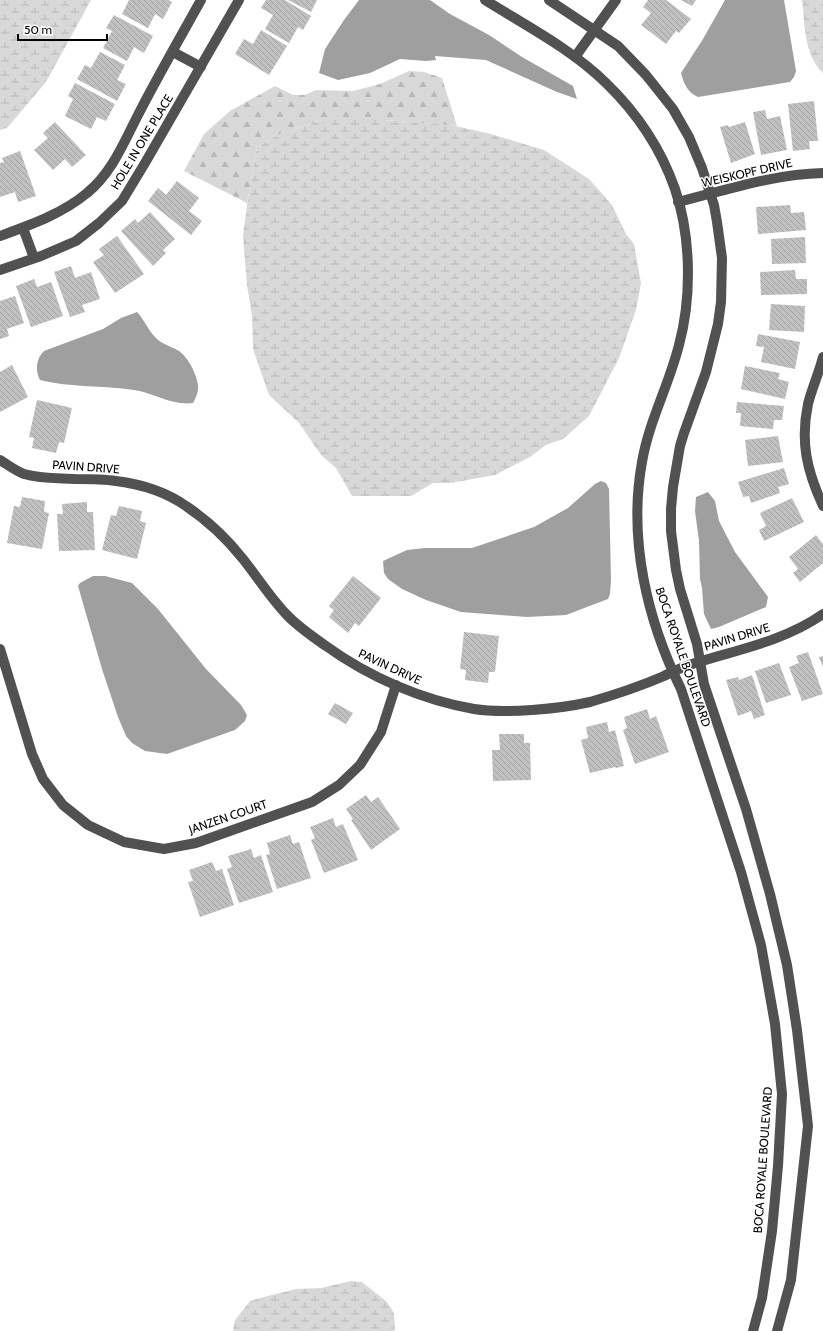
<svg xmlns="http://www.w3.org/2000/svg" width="823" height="1331" font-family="Cabin,sans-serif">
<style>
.forest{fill:url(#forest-firs)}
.wetland{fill:url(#wetland-marsh)}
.water{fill:#9f9f9f}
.building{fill:url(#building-back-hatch)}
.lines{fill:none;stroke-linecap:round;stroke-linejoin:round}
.minor{stroke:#515151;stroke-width:10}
.labels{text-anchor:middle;stroke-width:3;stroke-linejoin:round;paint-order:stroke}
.street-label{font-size:12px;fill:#000;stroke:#fff}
</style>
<defs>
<pattern id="forest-firs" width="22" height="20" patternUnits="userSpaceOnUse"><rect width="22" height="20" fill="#d8d8d8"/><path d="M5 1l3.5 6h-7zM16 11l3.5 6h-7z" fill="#b8b8b8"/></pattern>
<pattern id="wetland-marsh" width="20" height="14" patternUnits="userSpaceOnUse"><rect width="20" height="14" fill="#d8d8d8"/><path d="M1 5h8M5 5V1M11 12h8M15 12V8" fill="none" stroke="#b8b8b8"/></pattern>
<pattern id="building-back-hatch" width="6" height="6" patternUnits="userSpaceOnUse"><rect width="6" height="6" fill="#c0c0c0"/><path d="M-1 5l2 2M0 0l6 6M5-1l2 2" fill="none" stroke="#a3a3a3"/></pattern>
</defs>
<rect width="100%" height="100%" fill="#fff"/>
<path class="forest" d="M409 71 424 72 442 78 457 126 385 120H322L280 134 257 147 247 203 184 171 204 134 230 111 275 86 293 95H305L316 90 353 91 380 84Z"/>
<g class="wetland">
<path d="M0 0H91L46 82 7 128 0 130Z"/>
<path d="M802 0H823V73C804 55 805 25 802 0Z"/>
<path d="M322 120H385L450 125 487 133 544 150 589 179 612 205 626 234 634 244 641 283 636 310 619 358 589 416 563 439 546 445 530 457 495 475 451 483H433L411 496H352L336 468 321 455 299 423 269 395 253 349 252 316 247 285 243 236 248 198 257 147 280 134Z"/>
<path d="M351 1281 362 1282 386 1301 394 1313 395 1331H233L235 1320 250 1301 264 1297 296 1289 321 1288Z"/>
</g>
<g class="water">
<path d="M359 0H430L450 14 489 35 522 57 573 86 577 99 557 92 486 60 435 56 436 60 426 61 400 59 370 73 338 80 319 73 325 49 344 20Z"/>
<path d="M725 0H784L796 71 794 77 790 82 698 97C687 92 684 84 681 73L703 39Z"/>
<path d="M137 312C144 319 148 330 155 337 161 344 171 346 179 351 188 357 197 375 198 385 199 390 196 398 193 403 173 406 154 393 134 390 103 385 71 388 40 380 35 371 36 358 44 351L103 329 121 318Z"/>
<path d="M601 481 606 483 609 489 611 580 610 594 608 599 566 615 527 617 461 612 426 600 402 589 388 579 384 573 383 561 407 550 425 548H472L534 527 568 508 595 484Z"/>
<path d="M708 492 715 501 719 521 735 552 768 597 766 607 719 627 711 629 704 614 702 588 700 579 699 541 695 511 696 497Z"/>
<path d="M93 576H105L132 583 158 609 206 669 241 705 247 715 245 721 235 730 167 754 145 751 132 743 126 736 118 717 102 669 78 586 80 583Z"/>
</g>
<g class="building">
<path d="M129 0H168L172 2 163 19 155 14 148 28 122 14Z"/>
<path d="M266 0H285L311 16 303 30 298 27 289 43 265 29 273 15 261 8Z"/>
<path d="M288 0H317L311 12Z"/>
<path d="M648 0H666L691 19 679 33 676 31 666 44 641 25 651 13 643 7Z"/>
<path d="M681 0H696L692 6Z"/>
<path d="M114 15 153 36 144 53 134 47 127 61 103 48 112 31 106 28Z"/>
<path d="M261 30 287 46 269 75 235 54 244 39 253 44Z"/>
<path d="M100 52 125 65 117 80 126 84 117 101 77 79 85 65 91 68Z"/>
<path d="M75 83 115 104 106 121 97 117 91 129 65 116 73 99 68 96Z"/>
<path d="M814 101 818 141H809L810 149 793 151 788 104Z"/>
<path d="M765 110 767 119 780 116 787 150 761 155 753 112Z"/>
<path d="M55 122 86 155 72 167 65 159 53 170 34 150 48 138 43 133Z"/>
<path d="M745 122 755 154 731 163 720 127 728 125 729 127Z"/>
<path d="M20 151 36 196 18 202 15 192 0 197V163L4 162 2 158Z"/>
<path d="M177 181 199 198 189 211 202 221 191 235 148 201 158 188 166 195Z"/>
<path d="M790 205 791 213 804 212 806 230 758 234 756 207Z"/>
<path d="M150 212 175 239 163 250 166 253 153 266 121 231 135 219 138 223Z"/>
<path d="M117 236 144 274 115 293 93 262 104 255 99 249Z"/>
<path d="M805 237 806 263 772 264 771 239Z"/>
<path d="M71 266 75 278 91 272 100 299 82 305 85 312 70 317 54 272Z"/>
<path d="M795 270 796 279H807V294L761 295 760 272Z"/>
<path d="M34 279 37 287 51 282 63 316 31 327 16 286Z"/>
<path d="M15 296 24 323 7 329 9 336 0 339V301Z"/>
<path d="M771 304 805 306 804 332 769 330Z"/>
<path d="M758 334 800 342 795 369 761 362 764 347 756 346Z"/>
<path d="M12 365 28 397 0 412V372Z"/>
<path d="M745 366 780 373 778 379 789 382 785 399 741 389Z"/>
<path d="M37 400 72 408 64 443 59 442 56 453 32 448 34 438 29 437Z"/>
<path d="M737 402 784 406 782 420H774L773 429 740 426 741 413H736Z"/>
<path d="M778 436 783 462 748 466 745 440Z"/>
<path d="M784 468 789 484 778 487 780 493 751 503 749 496 743 497 738 482Z"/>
<path d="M22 497 45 501 44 512 49 513 42 549 7 543 14 506 20 507Z"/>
<path d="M792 498 804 522 764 541 759 530 766 526 760 513Z"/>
<path d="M87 502V512H93L95 550 59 551 57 514H63L62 504Z"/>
<path d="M119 506 142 511 140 521 146 523 137 559 102 550 111 515 116 516Z"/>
<path d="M816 535 823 544V563L800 582 793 573 798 569 789 557Z"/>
<path d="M353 576 381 598 359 626 355 623 348 633 329 617 334 610 329 606Z"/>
<path d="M464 632 499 636 495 672H489L488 683 465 680 466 670 460 669Z"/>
<path d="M808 652 823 694 802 701 789 667 799 663 796 656Z"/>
<path d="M823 656V667L819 657Z"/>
<path d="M779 663 791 695 766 703 755 671Z"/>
<path d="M752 675 765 715 754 719 751 711 738 716 726 680 738 677 739 680Z"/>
<path d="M335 703 353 713 346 724 328 714Z"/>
<path d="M647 709 650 719 656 716 669 752 635 764 623 730 627 728 624 717Z"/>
<path d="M607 722 609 732 615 730 624 766 616 768 615 767 590 773 581 740 588 738 586 727Z"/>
<path d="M499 734H524V743H530L531 780 493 781 492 750H500Z"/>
<path d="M366 795 371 802 378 797 400 829 371 850 351 820 353 819 346 809Z"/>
<path d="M333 818 336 827 343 824 358 860 324 873 311 840 315 838 310 827Z"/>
<path d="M290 835 293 844 299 842 311 878 277 889 266 855 270 854 267 843Z"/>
<path d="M251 849 254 858 261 855 273 892 239 903 227 869 232 867 228 856Z"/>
<path d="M212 862 216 871 222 869 234 905 200 917 188 882 193 881 189 870Z"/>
</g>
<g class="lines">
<g class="minor">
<path d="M485 0C525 25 573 50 606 83 636 112 661 149 675 189 691 236 692 297 679 345 669 385 649 421 642 462 628 539 647 620 681 689L741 872 761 945 775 1024 782 1094 778 1166 772 1231 762 1298 753 1331"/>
<path d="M549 0 618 46 646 75 673 109 689 137 702 168 714 205 717 222 722 258 721 302 718 324 706 372 684 433 680 446 673 487 671 509V531L676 570 680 589 697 644 704 684 746 809 770 894 787 965 797 1030 808 1126 791 1280 777 1331"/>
<path d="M173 52 201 67"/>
<path d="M575 57 616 0"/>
<path d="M678 202C726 190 774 174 823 173"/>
<path d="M23 228 34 258"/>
<path d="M0 236C30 225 62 214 87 193 112 173 124 142 138 115 158 76 180 38 201 0"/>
<path d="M0 270 41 256 76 241 99 223 122 201 145 163 239 0"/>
<path d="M823 357C819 373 812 388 808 404 800 442 807 471 823 506"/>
<path d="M0 460C8 465 16 471 24 474 41 479 58 478 75 479 88 479 103 479 116 481 140 484 166 492 186 506 207 520 228 540 243 559 258 578 270 597 286 614 297 626 313 637 326 646 369 677 422 700 474 709 505 714 559 709 590 702 614 695 641 686 664 676 675 670 686 666 698 662 741 649 786 640 823 614"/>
<path d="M0 649 32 754 43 779 63 805 88 825 124 842 164 849 196 843 312 802 339 785 360 765 381 732 396 685"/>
</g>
</g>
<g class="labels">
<g class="street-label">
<text transform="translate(142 142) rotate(-59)" y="4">HOLE IN ONE PLACE</text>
<text transform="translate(747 173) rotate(-13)" y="4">WEISKOPF DRIVE</text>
<text transform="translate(86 467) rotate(4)" y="4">PAVIN DRIVE</text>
<text transform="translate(737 637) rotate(-17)" y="4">PAVIN DRIVE</text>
<text transform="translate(683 657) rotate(71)" y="4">BOCA ROYALE BOULEVARD</text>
<text transform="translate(390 667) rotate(25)" y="4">PAVIN DRIVE</text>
<text transform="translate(228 817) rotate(-19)" y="4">JANZEN COURT</text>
<text transform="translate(763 1160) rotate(-86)" y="4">BOCA ROYALE BOULEVARD</text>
</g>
</g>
<path d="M18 34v6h89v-6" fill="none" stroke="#000000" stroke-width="2"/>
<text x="24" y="34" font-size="12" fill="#000000" stroke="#ffffff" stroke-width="3" paint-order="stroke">50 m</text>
</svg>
